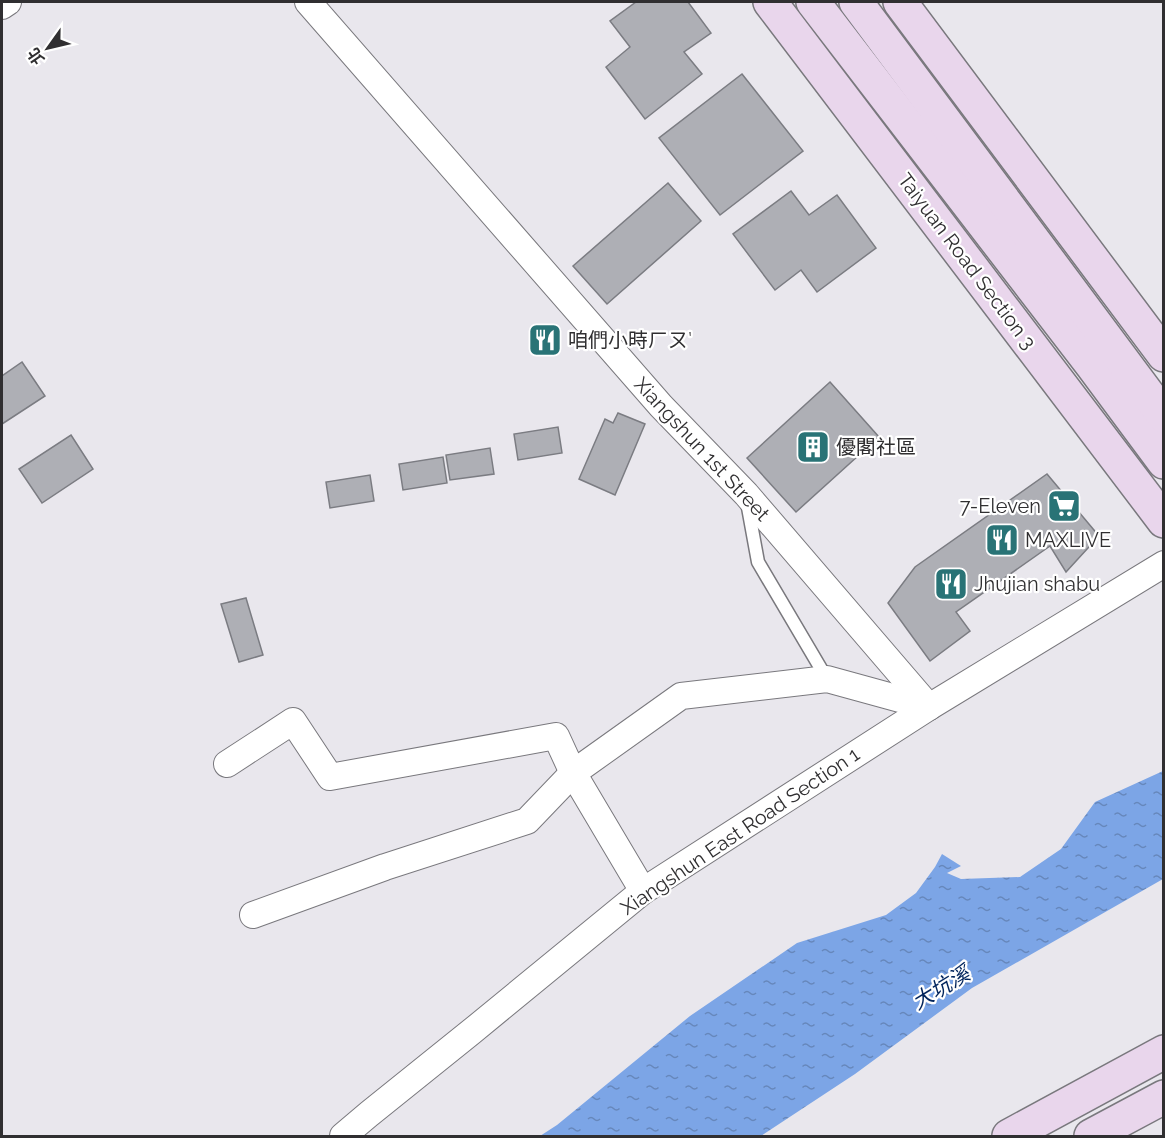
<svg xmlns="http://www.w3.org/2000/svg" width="1165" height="1138" font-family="Raleway,'Noto Sans TC',sans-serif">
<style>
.water{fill:url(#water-ripples)}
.building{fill:#aeafb5;stroke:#7b7c82;stroke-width:1.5}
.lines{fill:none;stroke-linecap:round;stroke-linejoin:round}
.lane-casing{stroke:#79787d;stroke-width:15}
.street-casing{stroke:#79787d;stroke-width:28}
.secondary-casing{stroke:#79787d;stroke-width:36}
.lane{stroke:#fff;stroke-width:12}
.street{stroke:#fff;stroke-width:26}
.secondary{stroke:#e9d6ec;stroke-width:33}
.labels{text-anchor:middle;stroke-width:4.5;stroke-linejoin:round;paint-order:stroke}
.street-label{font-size:20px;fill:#302f31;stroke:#fff}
.poi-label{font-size:20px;fill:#302f31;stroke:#fff;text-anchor:start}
.water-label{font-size:21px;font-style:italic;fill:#02255d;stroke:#fff}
</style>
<defs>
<pattern id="water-ripples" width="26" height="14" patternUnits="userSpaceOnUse" patternTransform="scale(1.5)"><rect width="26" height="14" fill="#7ca5e6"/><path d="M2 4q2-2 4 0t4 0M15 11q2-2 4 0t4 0" fill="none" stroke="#6687bb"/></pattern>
</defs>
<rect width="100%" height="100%" fill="#e9e7ed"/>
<path class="water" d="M1163 771V879L972 988 855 1074 761 1136H540L557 1125 690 1016 797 943 886 915 916 893 935 867 942 854 961 866 947 873 961 879 1020 877 1061 849 1095 802Z"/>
<g class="building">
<path d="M636 2H688L711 33 684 52 702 74 645 119 606 67 630 47 610 21Z"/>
<path d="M742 74 803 151 720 215 659 138Z"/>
<path d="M668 183 701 221 607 304 573 266Z"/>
<path d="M791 191 809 215 837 195 876 248 817 292 801 270 775 290 733 234Z"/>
<path d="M22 362 45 396 2 424V376Z"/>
<path d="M830 382 879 437 796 512 747 458Z"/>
<path d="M618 413 645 424 615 495 579 479 605 419 613 423Z"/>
<path d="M558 427 562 453 518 460 514 434Z"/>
<path d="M71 435 93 469 42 503 19 469Z"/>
<path d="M490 448 494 474 450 480 446 455Z"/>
<path d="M443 457 447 483 403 490 399 464Z"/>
<path d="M1047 474 1099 536 1066 572 1050 546 956 612 970 631 930 661 888 603 915 567Z"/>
<path d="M370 475 374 501 330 508 326 482Z"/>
<path d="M246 598 263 655 239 662 221 604Z"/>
</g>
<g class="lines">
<defs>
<path id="lane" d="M747 502 758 562 827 679"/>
<g id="street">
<path d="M308 2 661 406 746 494 929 707"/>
<path d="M2 6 8 2"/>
<path d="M227 764 293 721 330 777 556 736 573 773 643 891"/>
<path d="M253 915 385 867 527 821 573 773 681 696 827 679 929 707"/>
<path d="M343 1136 369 1114 471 1032 643 891 929 707 1164 564"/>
</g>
<g id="secondary">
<path d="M770 2 1164 521"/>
<path d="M813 2 1092 365 1164 462"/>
<path d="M856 2 1164 416"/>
<path d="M900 2 1164 355"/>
<path d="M1009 1136 1164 1052"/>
<path d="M1091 1136 1164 1097"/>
</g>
</defs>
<use href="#lane" class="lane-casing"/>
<use href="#street" class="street-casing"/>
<use href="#secondary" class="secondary-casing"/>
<use href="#lane" class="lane"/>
<use href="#street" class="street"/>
<use href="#secondary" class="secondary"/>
</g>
<defs>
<symbol id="restaurant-square" viewBox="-11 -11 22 22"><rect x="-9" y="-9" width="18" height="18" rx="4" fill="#297376" stroke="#fff"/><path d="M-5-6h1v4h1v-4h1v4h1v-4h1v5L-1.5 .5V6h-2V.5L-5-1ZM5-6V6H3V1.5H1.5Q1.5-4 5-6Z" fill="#fff"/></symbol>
<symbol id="building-square" viewBox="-11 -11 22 22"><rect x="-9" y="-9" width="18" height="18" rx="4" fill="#297376" stroke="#fff"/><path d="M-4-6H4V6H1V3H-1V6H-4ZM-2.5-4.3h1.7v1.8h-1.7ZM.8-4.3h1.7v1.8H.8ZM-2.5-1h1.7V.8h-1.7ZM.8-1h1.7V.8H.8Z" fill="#fff"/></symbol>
<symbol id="supermarket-square" viewBox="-11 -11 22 22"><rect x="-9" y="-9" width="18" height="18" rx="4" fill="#297376" stroke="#fff"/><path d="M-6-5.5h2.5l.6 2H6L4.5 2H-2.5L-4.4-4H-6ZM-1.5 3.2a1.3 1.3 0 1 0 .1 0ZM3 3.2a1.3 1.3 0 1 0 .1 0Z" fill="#fff"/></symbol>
</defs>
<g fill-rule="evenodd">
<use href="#restaurant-square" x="526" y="321" width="38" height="38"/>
<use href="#building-square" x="794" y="428" width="38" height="38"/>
<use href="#supermarket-square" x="1045" y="487" width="38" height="38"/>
<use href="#restaurant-square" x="983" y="521" width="38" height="38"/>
<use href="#restaurant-square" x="932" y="565" width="38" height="38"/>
</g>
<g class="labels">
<g class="street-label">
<text transform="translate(967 261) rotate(53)" y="7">Taiyuan Road Section 3</text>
<text transform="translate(702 449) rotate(47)" y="7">Xiangshun 1st Street</text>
<text transform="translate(740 831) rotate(-34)" y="7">Xiangshun East Road Section 1</text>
</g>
<g class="poi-label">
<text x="568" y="347">咱們小時ㄏㄡˋ</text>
<text x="836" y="454">優閣社區</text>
<text x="1041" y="513" text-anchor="end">7-Eleven</text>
<text x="1025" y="547">MAXLIVE</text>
<text x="974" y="591">Jhujian shabu</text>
</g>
<g class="water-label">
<text transform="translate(941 988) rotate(-31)" y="7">大坑溪</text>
</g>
</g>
<rect width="1165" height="1138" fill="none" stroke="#302f31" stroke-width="6"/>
<g transform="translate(48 48) rotate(236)" stroke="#ffffff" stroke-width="4.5" paint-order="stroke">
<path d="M0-4.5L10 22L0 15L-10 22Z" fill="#302f31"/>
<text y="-9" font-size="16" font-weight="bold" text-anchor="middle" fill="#302f31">北</text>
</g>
</svg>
